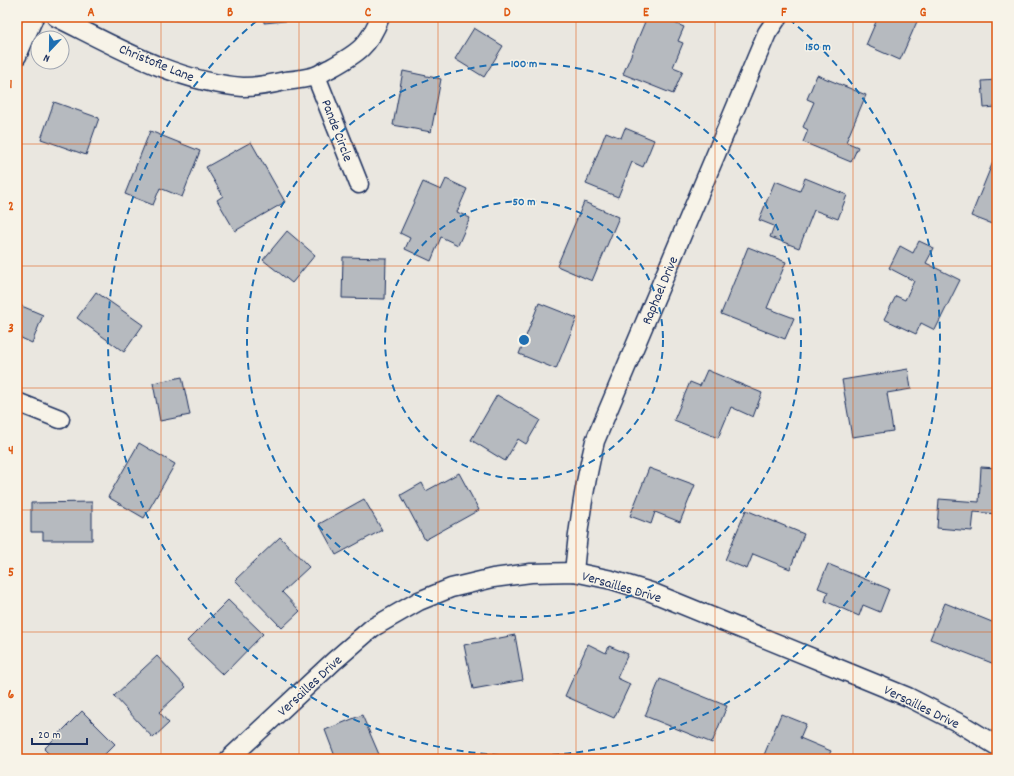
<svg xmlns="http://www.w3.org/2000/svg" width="1014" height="776" font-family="Dekko,sans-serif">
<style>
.building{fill:#b6babf;stroke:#1b2f5e}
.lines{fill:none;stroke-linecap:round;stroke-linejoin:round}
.minor-casing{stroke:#1b2f5e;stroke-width:21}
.minor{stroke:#f7f3e8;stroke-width:18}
.grid{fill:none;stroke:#de5710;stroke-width:1;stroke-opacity:0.55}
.ring{fill:none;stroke:#1f6fb2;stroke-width:2;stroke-dasharray:7 5}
.labels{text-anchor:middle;stroke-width:3;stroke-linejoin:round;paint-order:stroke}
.street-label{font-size:14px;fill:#1b2f5e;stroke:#f7f3e8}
.centre{fill:#1f6fb2;stroke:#f7f3e8;stroke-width:2}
.ring-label{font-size:12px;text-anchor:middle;font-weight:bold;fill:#1f6fb2;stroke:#f7f3e8;stroke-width:3;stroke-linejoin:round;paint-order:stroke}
.neatline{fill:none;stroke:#de5710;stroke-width:1.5}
.grid-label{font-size:13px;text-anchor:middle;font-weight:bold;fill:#de5710}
</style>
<rect width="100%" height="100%" fill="#eae7e0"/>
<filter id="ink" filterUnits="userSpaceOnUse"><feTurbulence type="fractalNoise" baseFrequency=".025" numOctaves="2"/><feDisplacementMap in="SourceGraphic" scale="8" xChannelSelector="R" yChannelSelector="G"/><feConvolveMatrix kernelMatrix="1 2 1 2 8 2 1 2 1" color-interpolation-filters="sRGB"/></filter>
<g filter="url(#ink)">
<g class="building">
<path d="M264 17H316V18L264 23Z"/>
<path d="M647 17H660L684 27 678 41 683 43 673 67 683 71 673 94 623 74Z"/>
<path d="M878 17H919L900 60 866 45Z"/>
<path d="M474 28 503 46 484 77 455 59Z"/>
<path d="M403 71 441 79 431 132 393 125Z"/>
<path d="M817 75 866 95 846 142 858 147 851 162 803 142 808 130 803 127 814 102 807 99Z"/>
<path d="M997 80V107L984 108 982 81Z"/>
<path d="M54 102 99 118 86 155 41 139Z"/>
<path d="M625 128 654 140 643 167 632 162 618 197 586 184 606 132 621 138Z"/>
<path d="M150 131 200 151 182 197 160 188 153 205 125 194Z"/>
<path d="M251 142 285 202 235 231 217 200 223 196 206 167Z"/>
<path d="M997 152V226L971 216Z"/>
<path d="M805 178 847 195 838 219 814 210 799 248 770 237 774 226 759 220 775 181 800 191Z"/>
<path d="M446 179 467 189 457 212 470 218 458 245 441 237 431 261 405 249 410 238 400 233 423 182 441 190Z"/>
<path d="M584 202 619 217 592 281 557 266Z"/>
<path d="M287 231 315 255 292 283 263 260Z"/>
<path d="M919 241 934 248 926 263 960 280 935 330 921 323 916 334 884 319 896 296 905 300 914 281 889 268 900 246 913 253Z"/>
<path d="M748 247 786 262 767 308 794 318 785 339 721 314Z"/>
<path d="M343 257 386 258 385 299 342 298Z"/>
<path d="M96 292 143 325 124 352 77 318Z"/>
<path d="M539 303 577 318 556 369 519 354Z"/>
<path d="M17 304 43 315 32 343 17 336Z"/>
<path d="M908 369 911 389 887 393 893 431 852 437 842 380Z"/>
<path d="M707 370 762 393 753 417 731 407 718 438 674 420 690 382 700 386Z"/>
<path d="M182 377 190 415 160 421 153 383Z"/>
<path d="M497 395 540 420 526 444 518 439 505 461 471 440Z"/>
<path d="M139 443 175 464 144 518 108 497Z"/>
<path d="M981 467 997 468V514L974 512 972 531 937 528 939 499 979 502Z"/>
<path d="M649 468 695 485 680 522 655 512 651 524 630 516Z"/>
<path d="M459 473 479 510 425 540 401 495 422 483 426 491Z"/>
<path d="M364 499 382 530 336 555 319 524Z"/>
<path d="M92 502V540H43V532H31V503Z"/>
<path d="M746 510 804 534 790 569 753 554 747 569 725 560Z"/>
<path d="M280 537 309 567 282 592 300 611 282 628 235 580Z"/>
<path d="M828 564 889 589 880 612 863 605 859 616 825 601 828 592 818 588Z"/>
<path d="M228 600 263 634 223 675 187 641Z"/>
<path d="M945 603 997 624V665L930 639Z"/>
<path d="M515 635 523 680 473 689 464 645Z"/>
<path d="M588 644 606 653 609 646 628 654 617 678 630 684 614 718 565 696Z"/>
<path d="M157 656 186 687 159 712 169 723 153 738 114 696Z"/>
<path d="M660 679 727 706 712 743 645 716Z"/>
<path d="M82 711 115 744 100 759H54L44 749Z"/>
<path d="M781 714 806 724 800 738 831 751 827 759H775L764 755Z"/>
<path d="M362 715 381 759H336L325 730Z"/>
</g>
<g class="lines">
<defs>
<g id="minor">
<path d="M56 17C115 46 175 82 243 87 256 87 272 84 285 81 295 80 305 79 315 76 321 74 326 70 331 68 358 53 369 46 380 17"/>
<path d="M17 56 34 17"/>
<path d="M316 76 359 184"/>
<path d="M17 402 60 419"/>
<path d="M574 572C578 527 584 486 595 441L767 33 778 17"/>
<path d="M229 759 334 661 372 628 419 601 451 588 493 578 531 573 574 572 612 580 651 592 847 672 908 697 961 724 997 746"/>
</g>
</defs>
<use href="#minor" class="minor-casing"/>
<use href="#minor" class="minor"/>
</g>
</g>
<path class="grid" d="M161 17V759M299 17V759M438 17V759M576 17V759M715 17V759M853 17V759M17 144H997M17 266H997M17 388H997M17 510H997M17 632H997"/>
<g class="ring">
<circle cx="524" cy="340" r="139"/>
<circle cx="524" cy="340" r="277"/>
<path d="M789 19A416 416 0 1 1 259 19"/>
</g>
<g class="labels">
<g class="street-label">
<text transform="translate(157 62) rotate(22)" y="5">Christofle Lane</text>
<text transform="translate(338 130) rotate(69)" y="5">Pande Circle</text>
<text transform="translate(659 290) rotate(-67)" y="5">Raphael Drive</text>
<text transform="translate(622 586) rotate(16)" y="5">Versailles Drive</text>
<text transform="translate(309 685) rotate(-43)" y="5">Versailles Drive</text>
<text transform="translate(922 706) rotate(26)" y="5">Versailles Drive</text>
</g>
</g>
<circle cx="524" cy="340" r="6" class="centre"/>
<g class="ring-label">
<text x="818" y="50">150 m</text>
<text x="524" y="67">100 m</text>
<text x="524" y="205">50 m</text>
</g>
<rect width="1014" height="776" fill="none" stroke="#f7f3e8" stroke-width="44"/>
<g transform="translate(50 50) rotate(202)"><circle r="19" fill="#f7f3e8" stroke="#9fa5b1"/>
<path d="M0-3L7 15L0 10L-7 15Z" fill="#1f6fb2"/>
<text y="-6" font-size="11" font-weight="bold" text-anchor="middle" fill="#1b2f5e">N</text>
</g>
<path d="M32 738v6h55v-6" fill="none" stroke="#1b2f5e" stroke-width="2"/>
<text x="38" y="738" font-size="12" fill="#1b2f5e" stroke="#f7f3e8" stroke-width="3" paint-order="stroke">20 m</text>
<rect x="22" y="22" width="970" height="732" class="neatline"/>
<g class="grid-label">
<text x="91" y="16">A</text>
<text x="230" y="16">B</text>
<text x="368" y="16">C</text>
<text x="507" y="16">D</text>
<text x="646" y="16">E</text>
<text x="784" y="16">F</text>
<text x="923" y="16">G</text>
<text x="11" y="88">1</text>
<text x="11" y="210">2</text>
<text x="11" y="332">3</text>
<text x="11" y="454">4</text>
<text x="11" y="576">5</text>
<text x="11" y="698">6</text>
</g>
</svg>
